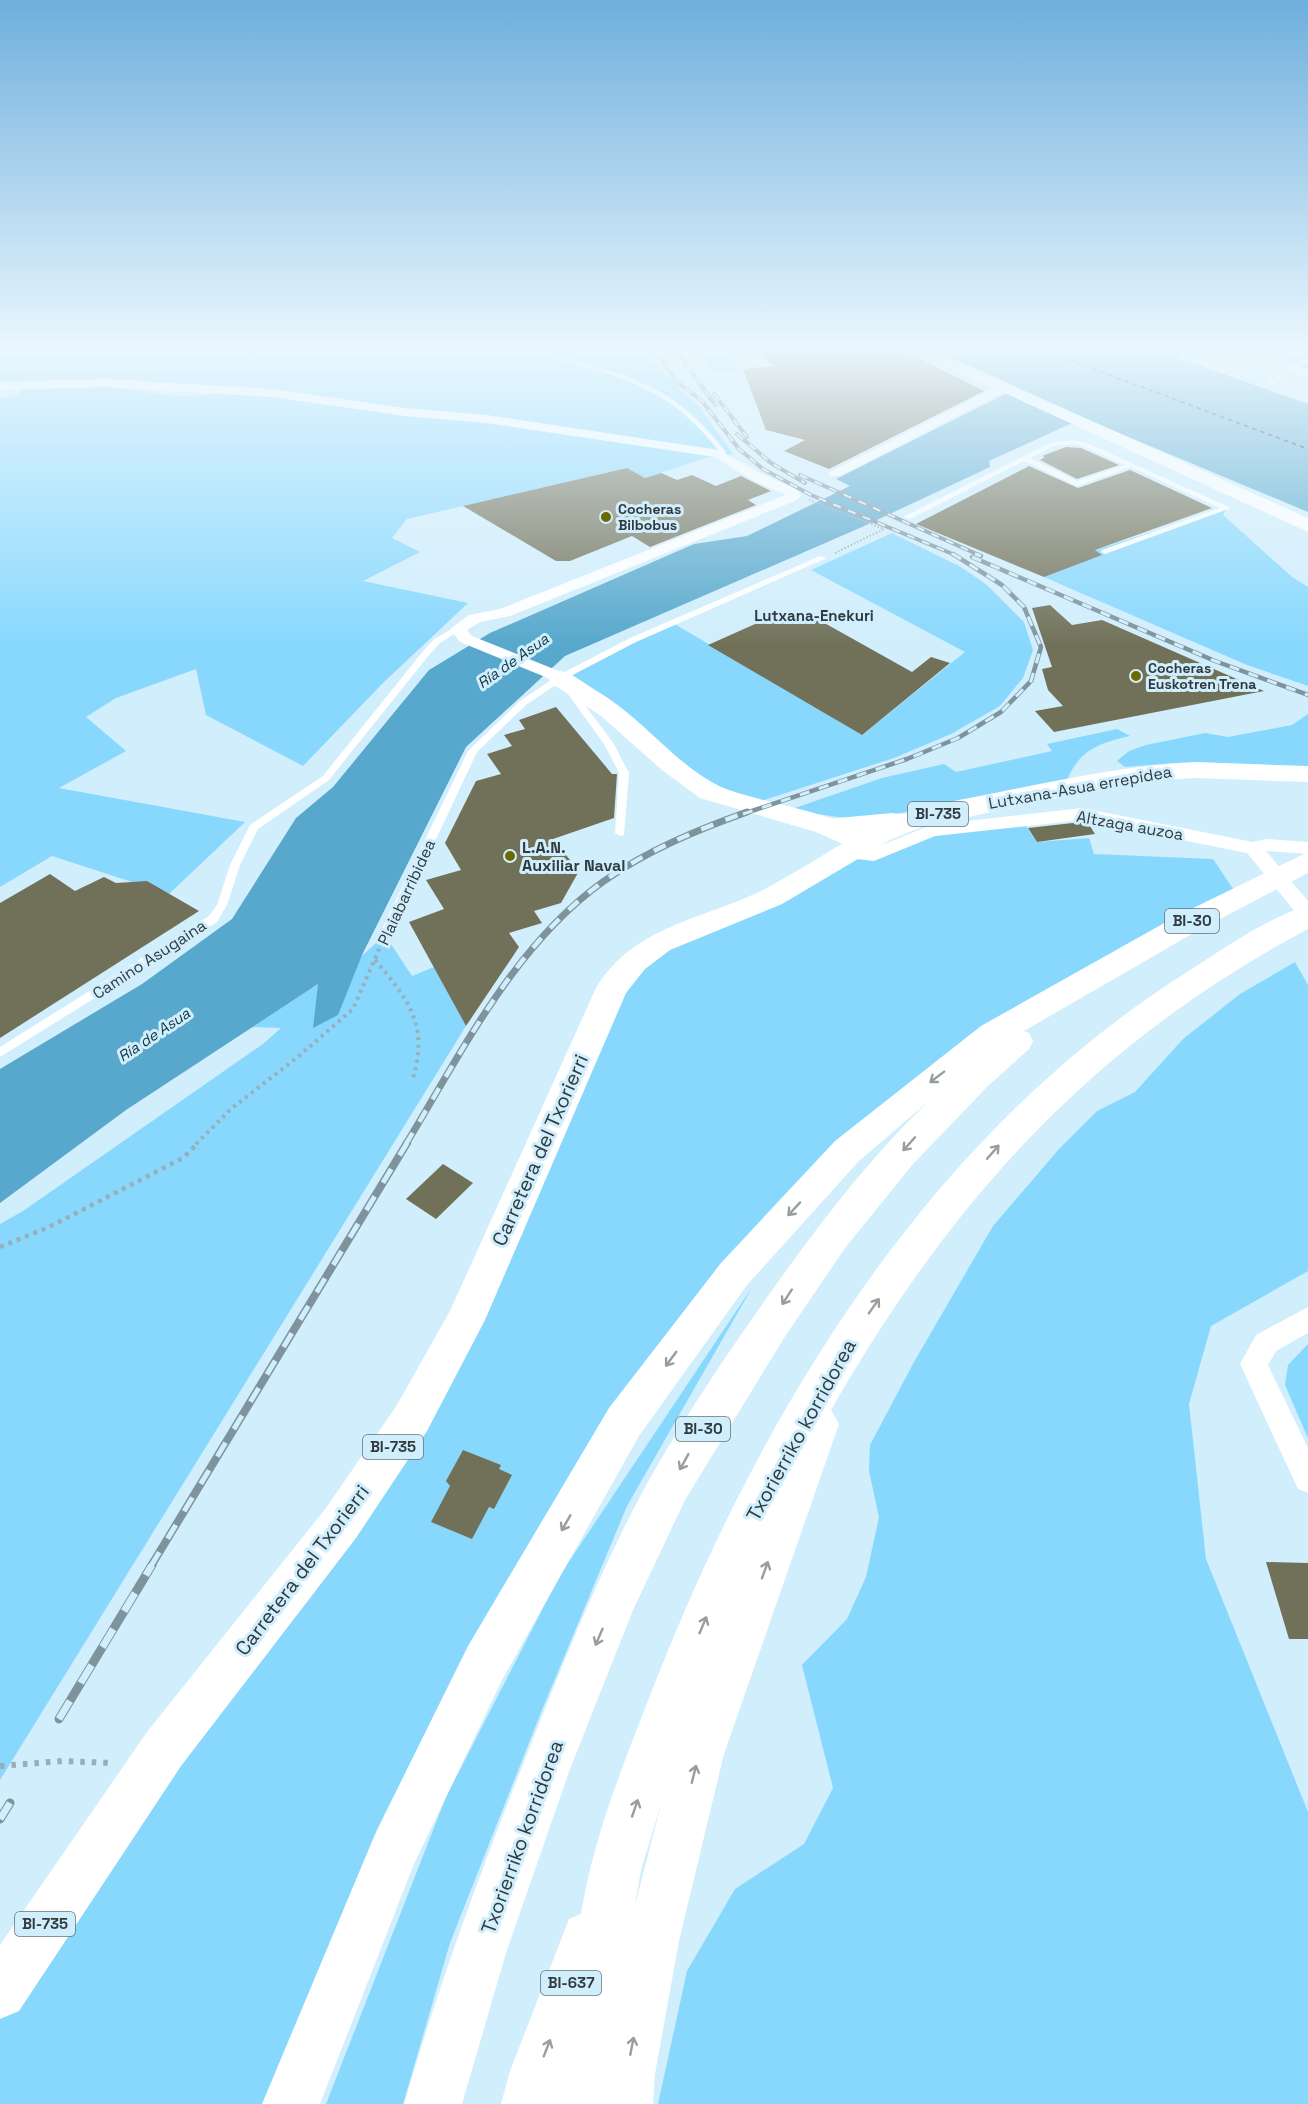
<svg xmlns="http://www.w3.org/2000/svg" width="1308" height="2104" font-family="'Space Grotesk',sans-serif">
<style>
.green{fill:#88d8fd}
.water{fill:#57a8cc}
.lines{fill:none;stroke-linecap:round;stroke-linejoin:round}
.ferry{stroke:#0f3544;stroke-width:1.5;stroke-dasharray:4.5 4;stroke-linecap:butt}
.building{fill:#717159}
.path-far3{stroke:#98aeb9;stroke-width:2;stroke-dasharray:1.5 2;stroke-linecap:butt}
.path-far2{stroke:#98aeb9;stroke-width:4;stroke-dasharray:3 4.5;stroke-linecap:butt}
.path-far1{stroke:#98aeb9;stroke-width:4.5;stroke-dasharray:4 5;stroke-linecap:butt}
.path{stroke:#98aeb9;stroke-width:6;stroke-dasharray:4.5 7;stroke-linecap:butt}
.lane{fill:#fff;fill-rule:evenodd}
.street{fill:#fff;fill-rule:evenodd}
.secondary{fill:#fff;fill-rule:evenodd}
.primary{fill:#fff;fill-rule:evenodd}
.highway{fill:#fff;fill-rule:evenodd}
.rail-far4-casing{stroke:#7f939c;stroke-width:4}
.rail-far3-casing{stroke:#7f939c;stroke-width:4.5}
.rail-far2-casing{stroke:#7f939c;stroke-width:7}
.rail-far1-casing{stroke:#7f939c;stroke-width:8}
.rail-casing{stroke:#7f939c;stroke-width:9}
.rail-far4{stroke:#d1eefc;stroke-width:2;stroke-dasharray:8;stroke-linecap:butt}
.rail-far3{stroke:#d1eefc;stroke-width:3;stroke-dasharray:10;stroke-linecap:butt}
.rail-far2{stroke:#d1eefc;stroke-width:4.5;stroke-dasharray:13;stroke-linecap:butt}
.rail-far1{stroke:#d1eefc;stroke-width:5;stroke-dasharray:16;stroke-linecap:butt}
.rail{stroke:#d1eefc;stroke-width:7;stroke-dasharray:21;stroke-linecap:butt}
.oneway{stroke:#989da0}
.poi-dot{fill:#6d6902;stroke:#d1eefc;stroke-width:2}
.labels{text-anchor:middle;stroke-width:6;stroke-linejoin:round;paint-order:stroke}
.far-poi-label{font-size:14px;font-weight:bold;fill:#303b40;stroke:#d1eefc;text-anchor:start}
.far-neighbourhood-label{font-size:15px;font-weight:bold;fill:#303b40;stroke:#d1eefc}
.far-water-label{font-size:15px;font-style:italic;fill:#0f3544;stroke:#d1eefc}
.shield{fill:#d1eefc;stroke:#607178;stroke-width:1.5}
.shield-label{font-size:15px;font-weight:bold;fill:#303b40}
.street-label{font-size:16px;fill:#303b40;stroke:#d1eefc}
.poi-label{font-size:16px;font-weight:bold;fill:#303b40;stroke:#d1eefc;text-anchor:start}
.near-street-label{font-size:20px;fill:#303b40;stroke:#d1eefc}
</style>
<rect width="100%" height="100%" fill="#d1eefc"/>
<g class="green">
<path d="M0 351H641L699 407 733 454 708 457 645 478 626 468 407 519 392 538 420 552 363 581 468 603 383 683 303 766 206 715 196 669 116 698 86 717 126 751 59 788 245 822 169 894 52 856 0 887V397L20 396 22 388C48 388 75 385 102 386 139 389 196 406 231 388L0 384Z"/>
<path d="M708 351H729L741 370 714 372 699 354Z"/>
<path d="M1248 351H1308V374Z"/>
<path d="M1227 508 1223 515 1292 577 1308 587V686L1247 665 1044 577 1095 550Z"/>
<path d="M892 533 961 567 987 585 1024 622 1033 650 1023 678 1000 706 951 734 894 758 758 802 710 792 560 678 673 623 862 735 965 652 811 570Z"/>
<path d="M1308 714V769L1174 763 1125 767 1117 761 1129 751 1146 745 1205 733 1228 737 1292 725Z"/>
<path d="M1117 729 1130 736C1100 743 1080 749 1067 780L890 815 845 818 789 810 882 778 944 764 956 772 1052 751 1047 744Z"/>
<path d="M1026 826 1037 842 1089 838 1094 854 1213 859 1238 896 921 1089 624 1422 291 2104H0V1992L341 1523 634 962 848 853 874 855 931 831Z"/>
<path d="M385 935 412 976 434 967 466 1026 0 1780V1224L23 1211 263 1044 281 1028 252 1027 318 984V995Z"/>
<path d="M1295 962 1308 985V1271L1211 1326 1189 1404 1206 1559 1308 1812V2104H658L687 1971 735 1889 804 1844 833 1788 802 1665 847 1619 866 1577 879 1517 869 1471 870 1445 914 1362 993 1226 1059 1149 1097 1111 1135 1092 1183 1039 1240 994Z"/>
<path d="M753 1286 627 1506 542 1710 450 1943 403 2104H326L446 1797 560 1575Z"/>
<path d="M1308 1344V1438L1285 1385 1288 1365Z"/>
</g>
<path class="water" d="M932 351H1190L1176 357 1308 404V512L1083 418 989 461 990 467 862 527 565 656 466 747 362 955 338 1015 313 1028 318 984 126 1110 0 1203V1069L142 984 232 919 296 818 333 787 429 670 490 633 694 544 747 536 850 486 836 479 1015 389Z"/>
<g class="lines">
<path class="ferry" d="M1045 351 1308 449"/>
</g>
<g class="building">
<path d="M758 351H899L916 357 984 391 829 469 784 451 805 440 766 430 743 369 773 366Z"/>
<path d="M1066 447 1081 448 1119 465 1077 479 1040 460 1045 457 1042 456Z"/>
<path d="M1029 466 1078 488 1130 470 1212 508 1095 550 1102 555 1044 577 916 524Z"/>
<path d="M627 468 645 478 661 473 677 480 692 475 716 486 741 476 771 491 748 500 756 505 650 547 632 536 570 561H556L463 506Z"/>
<path d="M1050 605 1072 625 1102 620 1264 691 1054 732 1035 711 1063 706 1048 690 1042 669 1052 667 1032 608Z"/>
<path d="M782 612 799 622 812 616 912 672 931 657 950 663 862 735 708 645Z"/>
<path d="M556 707 612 774H617L614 818 553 839 579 871 561 903 534 911 542 923 509 933 519 947 466 1026 409 922 444 909 426 880 461 870 445 843 476 781 501 774 487 754 512 746 504 735 525 729 519 720Z"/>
<path d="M1082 822 1088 823 1095 834 1037 842 1028 828Z"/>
<path d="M50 874 75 891 104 877 116 883 147 881 199 911 0 1038V903Z"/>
<path d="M443 1164 473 1183 436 1219 406 1199Z"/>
<path d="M463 1450 501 1465 499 1469 512 1475 494 1509 489 1507 472 1539 431 1522 450 1486 446 1481Z"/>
<path d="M1266 1562 1308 1563V1639H1289Z"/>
</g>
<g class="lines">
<g class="path-far3">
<path d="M694 351H699"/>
<path d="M666 352 674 364H679L671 351"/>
<path d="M617 360 670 351"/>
<path d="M809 500 884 529"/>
<path d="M835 553 884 529"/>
</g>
<g class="path-far2">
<path d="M375 960C408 999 429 1025 413 1078"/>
<path d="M196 1144 232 1108 299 1056 353 1009 380 947"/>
</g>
<path class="path-far1" d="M0 1247 49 1227 183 1158 198 1143"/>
<path class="path" d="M0 1766 63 1761 112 1763"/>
<g class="lane">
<path d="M545 351C556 351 565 358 576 361 643 379 683 395 726 452L721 455H717L716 454 719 451C681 404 654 389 597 370 580 365 560 363 545 351Z"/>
<path d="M1308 358V363L1271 384 1266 383Z"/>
<path d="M1072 440 1087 443 1231 508 1105 554 1101 552 1102 550 1220 508 1131 467 1077 486 1024 461 910 519 903 517 1050 443ZM1072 444 1083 446 1125 465 1077 481 1030 458 1054 446Z"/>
<path d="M820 556 827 558 636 642 563 680 526 705 477 752 391 935 385 939 381 938 379 935 468 751 520 701 557 676 630 638Z"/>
<path d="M455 627 462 629 440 643 430 654 329 780 258 829 240 865 227 905 217 922 0 1057V1047L209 916 217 905 230 865 250 825 323 776 424 650 434 639Z"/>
<path d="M567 684 570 685 614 744 629 773 624 835 620 836 615 833 619 773 604 744 563 687Z"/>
</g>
<g class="street">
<path d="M742 351H755L767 364 757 366Z"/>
<path d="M1242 351H1259L1308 370V378Z"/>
<path d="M106 379 272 389 405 408 487 415 719 450 762 474 798 490 801 496 795 501 510 616 480 622 467 630 472 636 566 674 568 678 566 682 560 683 460 642 450 629 469 615 500 609 786 495 752 480 715 457 487 423 405 416 272 397 106 387 0 390V382Z"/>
<path d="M1002 384 1008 388 1006 391 840 476H830L828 473Z"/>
<path d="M1082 808 1253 842 1266 839 1308 842V854L1266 851 1308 901V921L1301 919 1247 853 1082 820 935 836 874 861 841 857 838 853 841 849H872L931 825Z"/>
<path d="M1308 1307V1333L1276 1351 1268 1365 1308 1448V1493L1298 1489 1240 1364 1256 1335Z"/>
</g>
<path class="secondary" d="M560 671 569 673C585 684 603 694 619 706 652 731 681 767 719 786 752 802 860 816 878 843L874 849 864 852 854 849 816 832 700 798 662 770 601 716 551 683 548 678 551 673Z"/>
<g class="primary">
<path d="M913 351H936L1308 518V532Z"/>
<path d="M1196 762 1308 766V782L1196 778 1139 781 925 826 890 840 782 904 670 950 645 969 626 993 485 1320 427 1431 356 1538 181 1766 19 2011 0 2019V1945L147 1732 326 1508 397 1405 450 1311 596 988C634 925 703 920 763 890 797 872 829 851 862 832L826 835 816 832 812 826 816 820 892 813C912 818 939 804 959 800 1038 785 1115 766 1196 762Z"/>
</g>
<g class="highway">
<path d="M1308 852V873L1197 931 1024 1031 1029 1033 1033 1041 1029 1049 988 1086 913 1164 845 1248 784 1338 685 1500 633 1610 570 1769 506 1953 462 2104H404C439 1984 482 1867 528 1752 563 1663 599 1573 644 1489 681 1422 724 1358 768 1296 817 1227 868 1159 929 1101L859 1161 747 1285 639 1436 502 1680 414 1864 320 2104H262L376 1832 468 1646 609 1408 721 1263 835 1141 981 1026 1175 917Z"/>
<path d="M1308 906V929C1092 1044 952 1199 831 1410L839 1424 724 1754 679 1941 655 2074 653 2104H501L510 2071 569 1919 581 1914C593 1838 623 1765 651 1693 760 1413 925 1139 1184 974 1220 951 1267 917 1308 906ZM662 1801 635 1905 641 1870Z"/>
</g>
<defs>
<g id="rail-far4">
<path d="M655 351 677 382 702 401 739 449 763 469 811 495 955 555"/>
<path d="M677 351 715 405"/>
<path d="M714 394 747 437"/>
<path d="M737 434 771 463 805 483"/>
<path d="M800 475 979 555"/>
</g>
<g id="rail-far3">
<path d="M975 554 981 556"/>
<path d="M972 557 1215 661 1308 695"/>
<path d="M743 814 907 759 958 738 1001 712 1031 681 1041 647 1024 607 1002 585 953 554"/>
</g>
<path id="rail-far2" d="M406 1144C462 1052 514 945 604 881 648 850 697 830 747 812"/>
<path id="rail-far1" d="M151 1566 407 1143"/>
<g id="rail">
<path d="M59 1719 152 1565"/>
<path d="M0 1819 10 1803"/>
</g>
</defs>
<use href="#rail-far4" class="rail-far4-casing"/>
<use href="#rail-far3" class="rail-far3-casing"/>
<use href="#rail-far2" class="rail-far2-casing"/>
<use href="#rail-far1" class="rail-far1-casing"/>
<use href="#rail" class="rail-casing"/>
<use href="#rail-far4" class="rail-far4"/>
<use href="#rail-far3" class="rail-far3"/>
<use href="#rail-far2" class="rail-far2"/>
<use href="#rail-far1" class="rail-far1"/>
<use href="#rail" class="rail"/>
</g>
<defs><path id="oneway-shaft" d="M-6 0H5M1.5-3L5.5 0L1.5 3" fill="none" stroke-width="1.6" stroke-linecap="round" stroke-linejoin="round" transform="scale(1.5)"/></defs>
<g class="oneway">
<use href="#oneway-shaft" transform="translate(937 1077) rotate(143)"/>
<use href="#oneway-shaft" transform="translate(909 1144) rotate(132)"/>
<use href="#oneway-shaft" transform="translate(993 1152) rotate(-49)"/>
<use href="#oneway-shaft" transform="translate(794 1209) rotate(133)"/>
<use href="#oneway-shaft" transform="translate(787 1297) rotate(123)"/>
<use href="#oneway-shaft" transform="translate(874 1306) rotate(-55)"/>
<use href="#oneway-shaft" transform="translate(671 1359) rotate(126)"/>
<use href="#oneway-shaft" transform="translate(684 1462) rotate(119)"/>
<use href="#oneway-shaft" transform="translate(566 1523) rotate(120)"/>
<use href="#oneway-shaft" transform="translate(765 1570) rotate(-70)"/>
<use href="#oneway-shaft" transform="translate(703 1625) rotate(-67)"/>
<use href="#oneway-shaft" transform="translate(599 1637) rotate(113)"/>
<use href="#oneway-shaft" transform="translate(694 1774) rotate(-76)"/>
<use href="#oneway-shaft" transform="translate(635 1808) rotate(-71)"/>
<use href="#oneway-shaft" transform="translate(632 2046) rotate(-79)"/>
<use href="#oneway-shaft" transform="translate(547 2048) rotate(-69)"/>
</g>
<linearGradient id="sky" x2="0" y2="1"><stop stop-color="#6eafdd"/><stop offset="0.54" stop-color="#eaf7fe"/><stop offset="1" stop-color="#eaf7fe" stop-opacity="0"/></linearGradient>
<rect width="1308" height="646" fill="url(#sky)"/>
<g class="poi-dot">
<circle cx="606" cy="517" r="6"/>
<circle cx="1136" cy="676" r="6"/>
<circle cx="510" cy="856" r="6"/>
</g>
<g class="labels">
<g class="far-poi-label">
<text x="618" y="514">Cocheras<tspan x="618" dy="16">Bilbobus</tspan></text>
<text x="1148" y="673">Cocheras<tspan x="1148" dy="16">Euskotren Trena</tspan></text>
</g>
<g class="far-neighbourhood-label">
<text x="814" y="621">Lutxana-Enekuri</text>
</g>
<g class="far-water-label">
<text transform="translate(513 661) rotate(-35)" y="5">Ría de Asua</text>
<text transform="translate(154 1035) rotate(-34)" y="5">Ría de Asua</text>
</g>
<g class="shield">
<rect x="908" y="802" width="60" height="24" rx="4.5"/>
<rect x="1165" y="909" width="54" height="24" rx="4.5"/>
<rect x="676" y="1417" width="54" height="24" rx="4.5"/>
<rect x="363" y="1435" width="60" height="24" rx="4.5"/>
<rect x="15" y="1912" width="60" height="24" rx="4.5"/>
<rect x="541" y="1971" width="60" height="24" rx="4.5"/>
</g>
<g class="shield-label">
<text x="938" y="819">BI-735</text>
<text x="1192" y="926">BI-30</text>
<text x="703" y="1434">BI-30</text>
<text x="393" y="1452">BI-735</text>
<text x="45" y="1929">BI-735</text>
<text x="571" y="1988">BI-637</text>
</g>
<g class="street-label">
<text transform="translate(1080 787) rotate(-10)" y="6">Lutxana-Asua errepidea</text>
<text transform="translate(1130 825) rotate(10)" y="6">Altzaga auzoa</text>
<text transform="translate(406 892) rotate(-65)" y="6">Plaiabarribidea</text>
<text transform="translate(149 959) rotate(-33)" y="6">Camino Asugaina</text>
</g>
<g class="poi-label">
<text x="522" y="853">L.A.N.<tspan x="522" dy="18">Auxiliar Naval</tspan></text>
</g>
<g class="near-street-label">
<text transform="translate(540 1150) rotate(-66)" y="7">Carretera del Txorierri</text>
<text transform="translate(801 1430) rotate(-61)" y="7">Txorierriko korridorea</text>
<text transform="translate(302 1570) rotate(-53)" y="7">Carretera del Txorierri</text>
<text transform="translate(522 1837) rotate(-70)" y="7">Txorierriko korridorea</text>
</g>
</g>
</svg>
